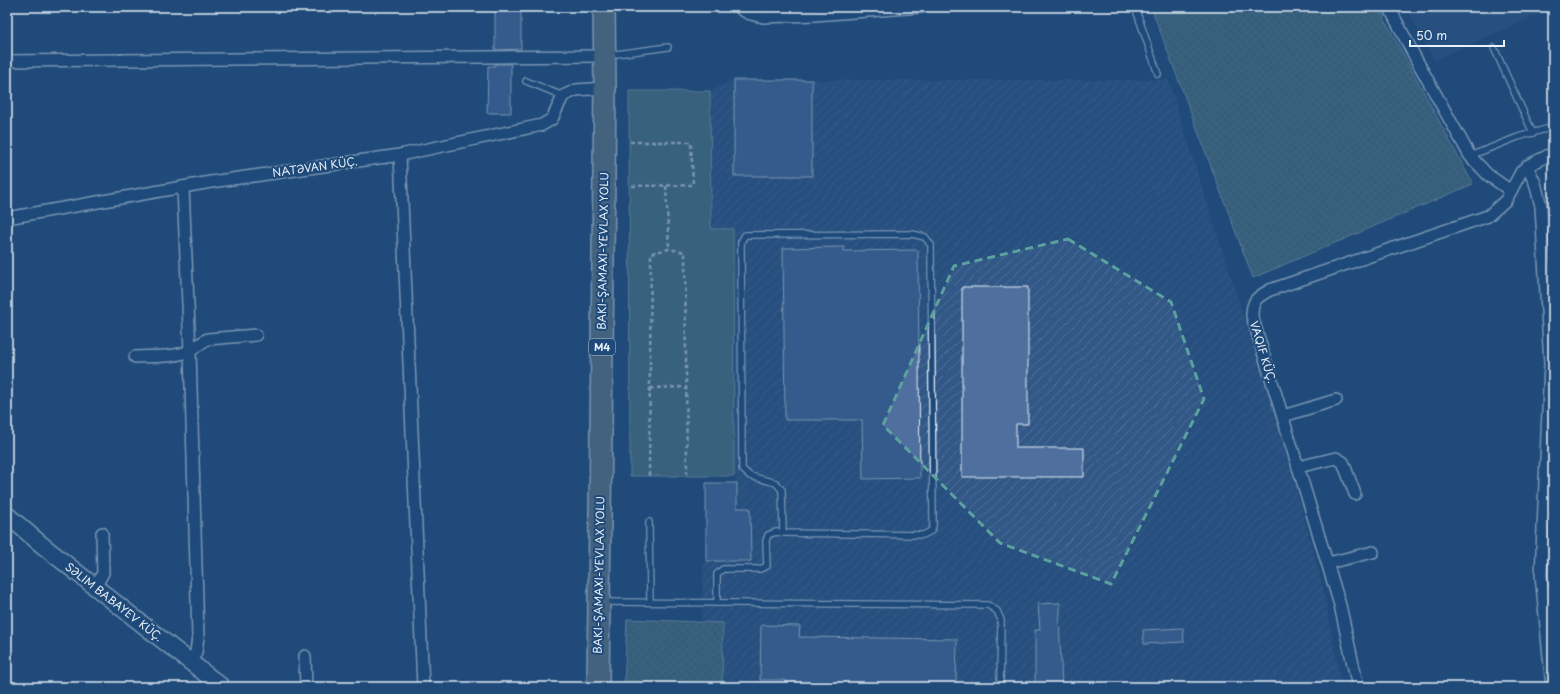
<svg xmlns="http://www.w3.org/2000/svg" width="1560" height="694" font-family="'Playpen Sans',sans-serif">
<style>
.built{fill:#315887}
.industrial{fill:url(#industrial-furrows)}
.grass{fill:url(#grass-dots);stroke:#a0b6bc}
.park{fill:#577b80;stroke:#a0b6bc}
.building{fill:#4f6f9f;stroke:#e8f1f8}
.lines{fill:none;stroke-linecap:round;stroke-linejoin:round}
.lane-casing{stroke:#e8f1f8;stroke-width:8}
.street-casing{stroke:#e8f1f8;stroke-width:14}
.secondary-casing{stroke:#e8f1f8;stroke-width:19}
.highway-casing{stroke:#e8f1f8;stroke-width:24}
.path{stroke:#e8f1f8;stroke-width:2.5;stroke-dasharray:4 3;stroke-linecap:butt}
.lane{stroke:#1f4a7a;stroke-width:5.5}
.street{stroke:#1f4a7a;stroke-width:11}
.secondary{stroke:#1f4a7a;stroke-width:16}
.highway{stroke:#6d7e84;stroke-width:21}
.marked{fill:none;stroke:#5ba19e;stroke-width:3;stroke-dasharray:8 5;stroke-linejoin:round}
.labels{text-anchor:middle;stroke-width:4;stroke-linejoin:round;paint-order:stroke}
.shield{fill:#1f4a7a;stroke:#acbfd2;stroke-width:1}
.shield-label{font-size:10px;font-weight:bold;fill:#e8f1f8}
.street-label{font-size:11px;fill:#e8f1f8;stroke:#1f4a7a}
</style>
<defs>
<pattern id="industrial-furrows" width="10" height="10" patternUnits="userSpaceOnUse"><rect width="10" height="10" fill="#315887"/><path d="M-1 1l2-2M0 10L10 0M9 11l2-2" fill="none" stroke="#4f7099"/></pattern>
<pattern id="grass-dots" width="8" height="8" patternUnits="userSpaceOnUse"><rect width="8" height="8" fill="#577b80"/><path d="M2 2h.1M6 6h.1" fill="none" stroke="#4f6468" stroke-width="1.8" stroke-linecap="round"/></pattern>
</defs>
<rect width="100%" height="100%" fill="#1f4a7a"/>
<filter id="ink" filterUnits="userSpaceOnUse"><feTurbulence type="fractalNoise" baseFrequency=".025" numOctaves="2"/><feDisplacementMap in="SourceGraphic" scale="8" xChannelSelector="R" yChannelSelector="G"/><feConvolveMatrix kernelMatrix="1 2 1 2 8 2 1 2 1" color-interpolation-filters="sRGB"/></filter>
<g filter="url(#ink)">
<path class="built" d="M1406 7H1553V8L1434 60Z"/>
<path class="industrial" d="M734 80H1168L1282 437 1322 584 1342 687H722L723 623 702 622 703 567 706 561H751L750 508H737V483L734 476 733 230H711L710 91Z"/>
<g class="grass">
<path d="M1151 7H1378L1473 184 1253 278Z"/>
<path d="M627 619 723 623 722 687H624Z"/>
</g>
<path class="park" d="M629 91H710L711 229H733L734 476H630Z"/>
<g class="building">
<path d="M495 7H521V49L495 50Z"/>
<path d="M495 64H511V113H487L488 66H495Z"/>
<rect x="734" y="80" width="78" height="96"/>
<path d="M844 247V251L918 250 920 478 863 479 862 420H785L783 248Z"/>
<path d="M962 287H1028V424H1016V448H1084V477H962Z"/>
<path d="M706 483H737V508H750L751 561H706Z"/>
<path d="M1060 603V617L1059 618 1062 687H1035V630H1040L1038 604Z"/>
<path d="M761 625 800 626 799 637 957 639 956 687H786V680H760Z"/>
<path d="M1183 628 1184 642 1144 644 1143 630Z"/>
</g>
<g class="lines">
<defs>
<g id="lane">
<path d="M1135 7 1158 74"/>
<path d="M1494 48 1533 133"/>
<path d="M609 55 668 47"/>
<path d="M526 81 563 96"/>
<path d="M1470 156 1518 137 1553 127"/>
<path d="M649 522 650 602"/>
<path d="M603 602 988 605 997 611 1001 620 1000 687"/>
<path d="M717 603V574L723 569H760L767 566 766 541 768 535 776 532 783 533 923 535 931 531 933 526 931 245 925 237 912 234 745 235 741 242 742 469 750 476 776 483 782 490 783 533"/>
</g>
<g id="street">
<path d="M740 7 742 10 750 14 763 17 815 15 921 7"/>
<path d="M1389 7 1416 59 1470 156 1488 175 1511 191"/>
<path d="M7 61 604 56"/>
<path d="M400 155 423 687"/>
<path d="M1527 166 1535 183 1541 206 1550 364 1541 575 1552 687"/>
<path d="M183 187 190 351 198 637 196 652 191 663"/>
<path d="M7 218 211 182 400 155 542 125 552 119 563 96 576 90 605 88"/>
<path d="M135 357C152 356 173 358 189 351 196 348 201 342 208 339L256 335"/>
<path d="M1283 416 1336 400"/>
<path d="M1298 467 1336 458 1343 462 1355 494"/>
<path d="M1328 563 1373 552"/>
<path d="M95 587 103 573 102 533"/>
<path d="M305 656 306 687"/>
<path d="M1358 687 1340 605 1252 316C1252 300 1257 297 1270 290L1488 216 1506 200 1521 172 1527 166 1553 153"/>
</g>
<path id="secondary" d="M7 515 42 545 222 687"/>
<path id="highway" d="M598 687 605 88 604 7"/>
</defs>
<use href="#lane" class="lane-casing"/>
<use href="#street" class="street-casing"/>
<use href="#secondary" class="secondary-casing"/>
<use href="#highway" class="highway-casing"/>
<g class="path">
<path d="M630 142H691L693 185 630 186"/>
<path d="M666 186 669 249"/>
<path d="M650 388 686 387"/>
<path d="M649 476 651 253 669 249 685 252 687 476"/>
</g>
<use href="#lane" class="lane"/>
<use href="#street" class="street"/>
<use href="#secondary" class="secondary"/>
<use href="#highway" class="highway"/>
</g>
</g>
<path d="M0 0H1560V694H0ZM1068 239 1171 302 1204 399 1111 584 1000 543 883 425 954 266Z" fill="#1f4a7a" fill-opacity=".55" fill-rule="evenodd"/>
<path class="marked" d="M1068 239 1171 302 1204 399 1111 584 1000 543 883 425 954 266Z"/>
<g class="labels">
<rect class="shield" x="589" y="339" width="26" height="16" rx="3"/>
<g class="shield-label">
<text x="602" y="351">M4</text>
</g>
<g class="street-label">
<text transform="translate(315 167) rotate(-8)" y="4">NATƏVAN KÜÇ.</text>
<text transform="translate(603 251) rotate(-89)" y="4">BAKI-ŞAMAXI-YEVLAX YOLU</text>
<text transform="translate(1263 352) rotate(73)" y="4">VAQIF KÜÇ.</text>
<text transform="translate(599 575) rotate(-89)" y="4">BAKI-ŞAMAXI-YEVLAX YOLU</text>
<text transform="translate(114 602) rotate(38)" y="4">SƏLIM BABAYEV KÜÇ.</text>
</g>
</g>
<rect width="1560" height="694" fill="none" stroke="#1f4a7a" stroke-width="24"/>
<rect x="12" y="12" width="1536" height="670" fill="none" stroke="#e8f1f8" stroke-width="1.5" filter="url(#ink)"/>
<path d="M1410 40v6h94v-6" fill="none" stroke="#e8f1f8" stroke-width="2"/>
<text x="1416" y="40" font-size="12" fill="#e8f1f8" stroke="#1f4a7a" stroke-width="3" paint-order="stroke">50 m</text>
</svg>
